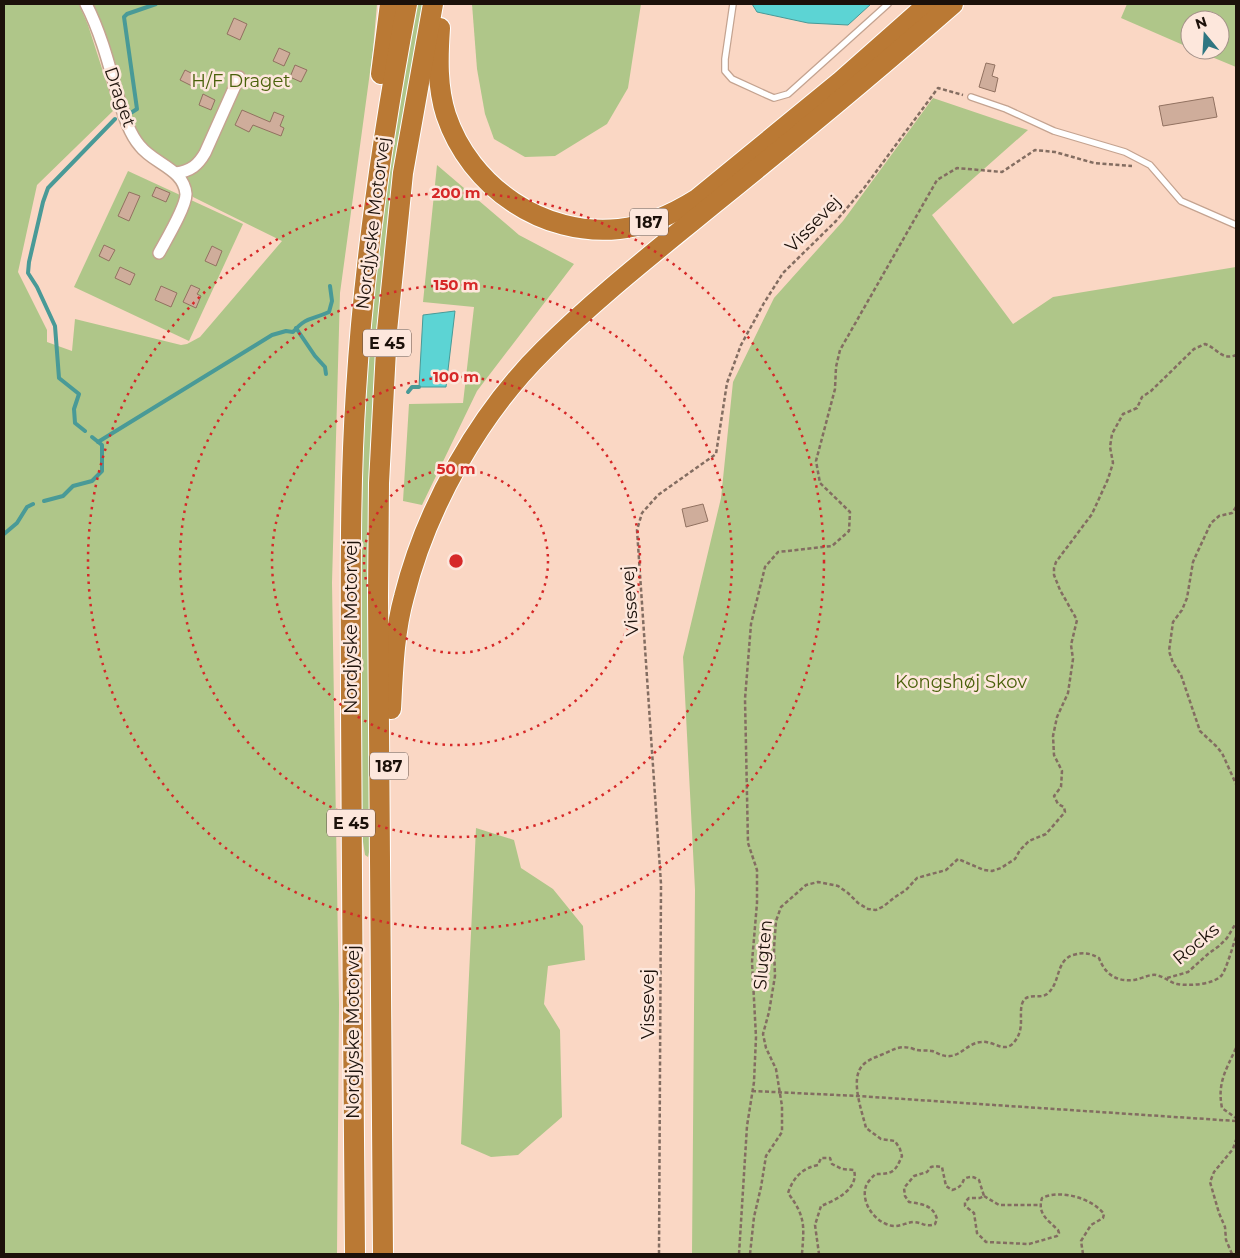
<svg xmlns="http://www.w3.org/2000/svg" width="1240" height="1258" font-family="Montserrat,sans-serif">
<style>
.green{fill:#afc689}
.water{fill:#5cd4d4;stroke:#499a97}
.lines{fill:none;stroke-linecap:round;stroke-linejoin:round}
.stream{stroke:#499a97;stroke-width:4}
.building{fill:#cfad9b;stroke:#917160}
.service-casing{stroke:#c4a390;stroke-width:8}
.minor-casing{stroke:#c4a390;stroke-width:14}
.motorway-casing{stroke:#fff;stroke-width:22}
.path{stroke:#836d61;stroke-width:2.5;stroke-dasharray:4 2.5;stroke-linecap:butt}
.service{stroke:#fff;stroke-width:5.5}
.minor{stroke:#fff;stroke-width:11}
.motorway{stroke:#ba7934;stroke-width:20}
.ring{fill:none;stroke:#d62828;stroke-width:2.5;stroke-dasharray:2.5 5}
.labels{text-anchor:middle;stroke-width:5;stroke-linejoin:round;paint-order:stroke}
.shield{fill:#fde7dc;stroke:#605149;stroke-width:1}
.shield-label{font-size:16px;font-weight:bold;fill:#1c110a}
.park-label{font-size:18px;fill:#4a610b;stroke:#fde7dc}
.street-label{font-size:18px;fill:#1c110a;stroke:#fde7dc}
.centre{fill:#d62828;stroke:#fde7dc;stroke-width:2.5}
.ring-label{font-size:15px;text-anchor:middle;font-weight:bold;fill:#d62828;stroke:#fde7dc;stroke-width:5;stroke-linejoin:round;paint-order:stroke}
</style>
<rect width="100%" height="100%" fill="#fad7c4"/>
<g class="green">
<path d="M4 4H79L88 25 115 109 37 185 18 272 47 330V342L72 351 75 319 181 345 187 344 200 337 282 241 193 197 175 169 159 159 140 140 129 122 92 4H377L373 50 340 293 332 583 339 1004 337 1254H4Z"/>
<path d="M416 4H426L394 188 370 847 368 857 365 855 362 835C360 692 357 549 365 407 369 333 374 259 385 186 394 125 406 64 416 4Z"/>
<path d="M472 4H641L628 88 607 124 555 156 525 157 494 139 485 114 477 69Z"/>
<path d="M1127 4H1236V67L1195 50H1220V20H1190V48L1121 18Z"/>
<path d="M933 98 1028 130 932 215 1013 324 1053 297 1236 267V1254H692L695 890 683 657 721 498 733 382 774 298 843 221Z"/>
<path d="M437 165 519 235 574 264 477 391 422 505 403 501 409 404 463 403 474 307 423 302Z"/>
<path d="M128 171 243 224 189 341 74 287Z"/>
<path d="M476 828 514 840 521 868 553 889 583 926 585 960 548 966 544 1004 560 1030 562 1117 518 1155 491 1157 461 1144Z"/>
</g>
<g class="water">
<path d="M752 4H871L848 25 808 23 757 12Z"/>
<path d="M455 311 446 387H419L423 315Z"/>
</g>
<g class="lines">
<g class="stream">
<path d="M129 114 137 109 124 17 127 14 156 4"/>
<path d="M296 328 315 356 325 367 326 374"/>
<path d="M408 392 412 387H419"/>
<path d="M85 431 75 423 74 409 79 394 59 378 55 326 37 287 28 273 29 262 43 202 48 188 115 119"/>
<path d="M98 442 272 335 286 331 293 332C307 316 312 320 329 312L332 301 330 286"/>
<path d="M44 501 63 496 73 486 92 481 102 471V445L92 437"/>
<path d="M4 534 17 523 27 507 33 504"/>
</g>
</g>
<g class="building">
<path d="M234 18 247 24 240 40 227 34Z"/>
<path d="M279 48 290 53 284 66 273 61Z"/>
<path d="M986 63 995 65 992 76 998 78 995 92 979 87Z"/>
<path d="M295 65 307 70 301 82 290 77Z"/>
<path d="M185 70 197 76 192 86 180 80Z"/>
<path d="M203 94 215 100 211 110 199 105Z"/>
<path d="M1213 97 1217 117 1163 126 1159 106Z"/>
<path d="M242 110 270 122 274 112 284 116 280 126 284 128 281 136 253 125 249 132 235 125Z"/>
<path d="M156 187 170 193 166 202 152 196Z"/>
<path d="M129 192 140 196 129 221 118 216Z"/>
<path d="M104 245 115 250 109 261 99 256Z"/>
<path d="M212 246 222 251 216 266 205 261Z"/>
<path d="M120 267 135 274 130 285 115 278Z"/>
<path d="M191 285 200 289 197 294 201 296 196 308 183 302Z"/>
<path d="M161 286 177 293 171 307 155 300Z"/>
<path d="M703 504 708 521 686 527 682 509Z"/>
</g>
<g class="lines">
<defs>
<g id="service">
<path d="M733 4 725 59V71L732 79 767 95 774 98 788 94 888 4"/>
<path d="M971 97 1006 109 1054 131 1125 152 1150 165 1181 201 1236 225"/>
</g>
<g id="minor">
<path d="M86 4C100 31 108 61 116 90 122 108 127 131 140 146 154 164 184 169 186 194 186 207 166 240 159 253"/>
<path d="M176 173C191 171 198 165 205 153L239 77"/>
</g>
<g id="motorway">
<path d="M440 28C438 57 437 87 446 115 470 187 543 237 619 229 648 226 673 214 697 199L841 81 928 4"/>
<path d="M381 74 390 4"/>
<path d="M391 709C393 672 394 633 404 597 426 508 479 414 544 350 596 298 655 252 711 206 793 140 874 73 953 4"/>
<path d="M355 1254C354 1071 351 889 351 706 351 601 349 495 356 391 364 260 383 132 407 4"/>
<path d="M383 1254 378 597 379 483 387 331 403 173 433 4"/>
</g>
</defs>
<use href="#service" class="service-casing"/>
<use href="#minor" class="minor-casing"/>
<use href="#motorway" class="motorway-casing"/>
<g class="path">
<path d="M1236 507 1232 513 1219 516 1211 523 1197 553 1193 562 1187 598 1182 610 1173 622 1169 651 1173 663 1181 675 1200 731 1216 746 1222 753 1236 784"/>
<path d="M1167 978 1188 972 1208 954 1219 946 1227 938 1236 923"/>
<path d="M1236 1048C1226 1070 1217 1083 1222 1108L1236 1118"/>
<path d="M752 1091 858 1096 1236 1121"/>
<path d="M984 1196 999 1205H1040"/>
<path d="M659 1254 661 884 637 530 642 513 658 495 716 454 727 383 741 345 764 303 783 273 836 221 864 188 938 88 963 95"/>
<path d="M739 1254 747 1126 754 1082 756 1037 752 962 757 903V870L748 843 745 699 751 624 765 567 778 552 832 546 849 531 850 512 820 483 816 461 835 389 836 367 840 350 937 180 957 168 1002 172 1035 150 1055 152 1094 163 1132 166"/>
<path d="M750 1254 754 1217 761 1187 766 1156 782 1132V1106L776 1069 766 1048 763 1034 769 1012 775 976 774 948 776 921 781 907 806 885 818 882 838 886 848 893 858 903 868 909 876 910 884 906 895 897 906 890 917 878 946 870 958 859 984 870 992 871 1001 868 1015 859 1020 850 1029 841 1046 834 1065 812 1064 807 1058 804 1054 796 1061 787 1062 771 1054 755 1053 736 1057 717 1068 693 1073 659 1071 645 1077 620 1060 590 1054 575V568L1056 562 1092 514 1108 479 1113 463 1110 447 1112 434 1123 414 1137 408 1142 397 1151 391 1194 349 1205 344C1217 348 1222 361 1236 355"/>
<path d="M802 1254C804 1226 806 1217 788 1193 793 1178 802 1168 818 1165L821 1158H830L832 1164 842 1169 854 1170C859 1189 836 1200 821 1206L815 1225 819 1254"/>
<path d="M1083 1254 1081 1241 1091 1225 1103 1218 1104 1214C1092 1198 1060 1189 1042 1198 1037 1214 1048 1220 1058 1230L1059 1233 1057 1236 1029 1244 986 1242 977 1233 974 1213 965 1206V1202L969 1198H980L984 1196 979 1180C973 1176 970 1176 964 1179 962 1186 958 1188 952 1190L946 1186 942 1167 935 1166 931 1167 927 1172 914 1176 904 1188 905 1196 909 1202C922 1204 933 1205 937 1219L935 1224C926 1228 922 1222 913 1222 904 1223 897 1229 886 1224 872 1218 861 1201 866 1186 867 1182 872 1178 875 1174 893 1174 895 1172 902 1156L900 1149 895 1141 881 1139 866 1128C862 1111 850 1080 862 1066 867 1060 874 1058 881 1055 891 1051 899 1045 910 1048 912 1048 915 1050 917 1050 922 1051 927 1050 932 1051 938 1053 943 1057 950 1056 962 1055 968 1043 981 1042 995 1040 1006 1057 1017 1038 1024 1026 1019 1015 1022 1004 1026 991 1039 1000 1047 994 1061 983 1055 961 1073 955 1083 952 1090 953 1099 958 1105 974 1116 982 1134 980 1141 979 1149 974 1156 975 1165 977 1171 983 1177 984 1189 986 1212 985 1221 976 1226 971 1233 945 1236 937"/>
<path d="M1232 1254 1226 1240 1225 1227 1219 1213 1210 1182 1214 1172 1233 1149 1236 1140"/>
</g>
<use href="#service" class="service"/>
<use href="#minor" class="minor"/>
<use href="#motorway" class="motorway"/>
</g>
<g class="ring">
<circle cx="456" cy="561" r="92"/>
<circle cx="456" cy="561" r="184"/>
<circle cx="456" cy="561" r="276"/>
<circle cx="456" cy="561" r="368"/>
</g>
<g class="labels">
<g class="shield">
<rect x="630" y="208.5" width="38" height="27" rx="4"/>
<rect x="363" y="329.5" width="48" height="27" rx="4"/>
<rect x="370" y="752.5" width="38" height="27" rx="4"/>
<rect x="327" y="809.5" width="48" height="27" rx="4"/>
</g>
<g class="shield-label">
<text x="649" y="228">187</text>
<text x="387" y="349">E 45</text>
<text x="389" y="772">187</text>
<text x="351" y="829">E 45</text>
</g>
<g class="park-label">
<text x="241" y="87">H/F Draget</text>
<text x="961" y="688">Kongshøj Skov</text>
</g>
<g class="street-label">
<text transform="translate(120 97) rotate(71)" y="6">Draget</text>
<text transform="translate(373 223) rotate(-83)" y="6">Nordjyske Motorvej</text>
<text transform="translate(813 224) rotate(-46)" y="6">Vissevej</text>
<text transform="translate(630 601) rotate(-94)" y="6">Vissevej</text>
<text transform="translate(351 627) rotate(-90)" y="6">Nordjyske Motorvej</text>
<text transform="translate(1196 944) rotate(-40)" y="6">Rocks</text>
<text transform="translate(763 955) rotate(-85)" y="6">Slugten</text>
<text transform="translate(648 1004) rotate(-90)" y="6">Vissevej</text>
<text transform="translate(353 1032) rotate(-90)" y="6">Nordjyske Motorvej</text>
</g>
</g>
<circle cx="456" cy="561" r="8" class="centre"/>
<g class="ring-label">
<text x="456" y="198">200 m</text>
<text x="456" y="290">150 m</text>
<text x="456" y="382">100 m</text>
<text x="456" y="474">50 m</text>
</g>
<rect width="1240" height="1258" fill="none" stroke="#1c110a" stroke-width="10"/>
<g transform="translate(1205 35) rotate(342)"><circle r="24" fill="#fde7dc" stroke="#a39188"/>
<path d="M0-4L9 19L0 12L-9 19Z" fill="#2f7681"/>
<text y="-8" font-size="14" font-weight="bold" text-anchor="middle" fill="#1c110a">N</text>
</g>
</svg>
